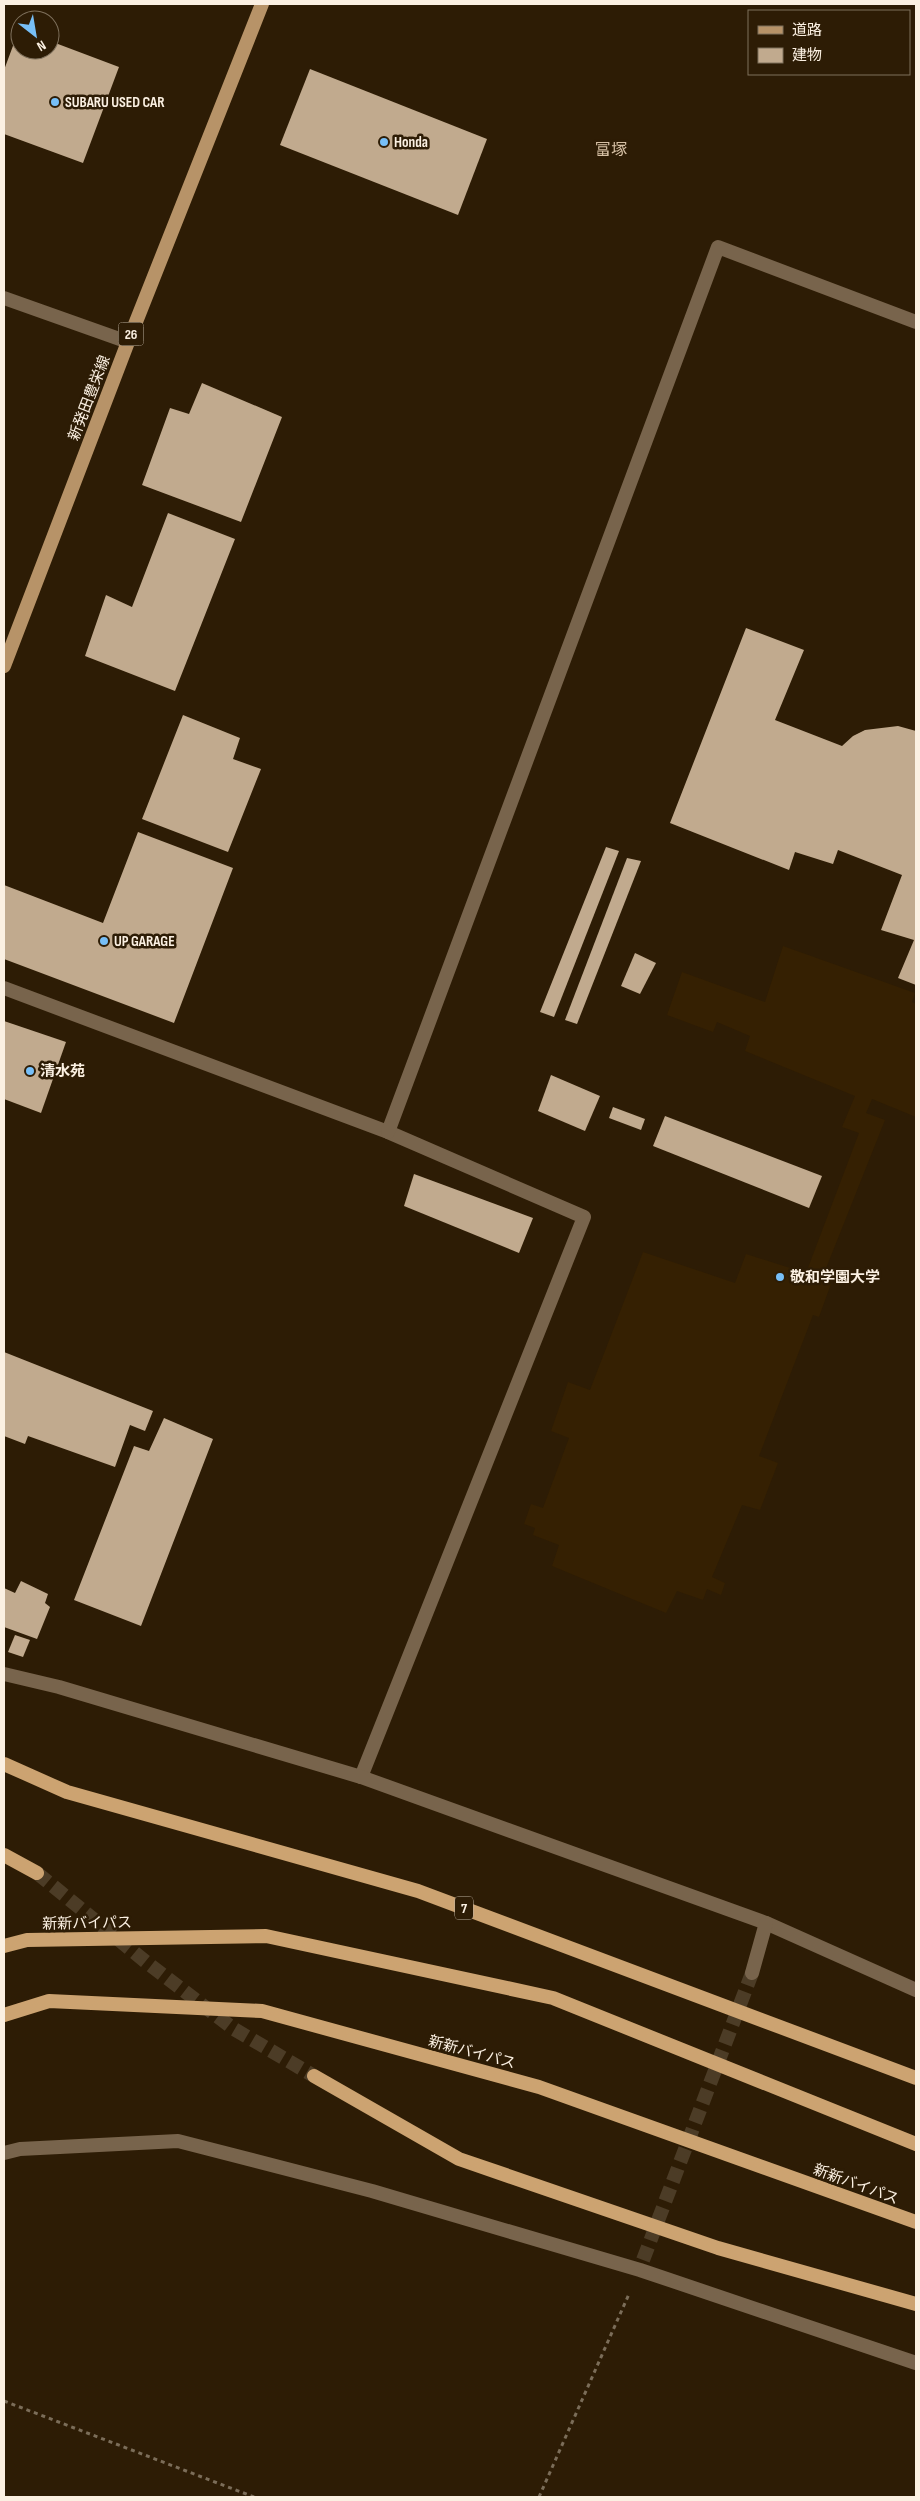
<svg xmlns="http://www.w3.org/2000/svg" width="920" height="2501" font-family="'Sofia Sans Condensed','Noto Sans JP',sans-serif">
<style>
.built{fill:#352002}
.building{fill:#c1aa8e}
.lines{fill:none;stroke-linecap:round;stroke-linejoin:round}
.minor-tunnel{stroke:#4c3c26;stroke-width:14;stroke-dasharray:14 7;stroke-linecap:butt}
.trunk-tunnel{stroke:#4c3c26;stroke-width:14;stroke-dasharray:14 7;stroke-linecap:butt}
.path{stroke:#7b6d59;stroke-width:3;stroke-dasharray:4 4;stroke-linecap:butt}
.minor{stroke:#78644c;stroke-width:14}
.tertiary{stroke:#78644c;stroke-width:14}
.primary{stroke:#b79368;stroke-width:14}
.trunk{stroke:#cca371;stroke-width:14}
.poi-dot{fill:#77bff7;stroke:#2d1c05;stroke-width:2}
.labels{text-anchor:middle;stroke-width:5;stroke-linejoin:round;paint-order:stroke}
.shield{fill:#2d1c05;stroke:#bdb0a0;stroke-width:1}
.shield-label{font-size:14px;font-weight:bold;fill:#fbf0e2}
.poi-label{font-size:15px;font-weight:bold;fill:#fbf0e2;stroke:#2d1c05;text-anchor:start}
.street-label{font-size:15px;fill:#fbf0e2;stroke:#2d1c05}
.neighbourhood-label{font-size:16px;fill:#d6c0a5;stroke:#2d1c05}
</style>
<rect width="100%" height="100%" fill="#2d1c05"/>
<path class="built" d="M783 946 915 993 912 1002 916 1004V1117L872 1099 866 1113 885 1120 821 1281 831 1284 819 1317 813 1315 759 1456 778 1463 760 1510 742 1505 712 1577 725 1583 721 1595 707 1589 703 1600 677 1591 666 1613 552 1566 559 1545 533 1535 535 1528 524 1524 531 1504 543 1508 569 1438 551 1431 568 1382 590 1390 643 1252 735 1283 746 1254 806 1273 859 1133 842 1127 855 1096 745 1051 750 1036 717 1022 713 1032 667 1015 682 972 765 1002Z"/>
<g class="building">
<path d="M20 27V50H50V41L119 67 83 163 4 134V70Z"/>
<path d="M310 69 487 139 458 215 280 145Z"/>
<path d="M202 383 282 417 241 522 142 485 170 408 189 414Z"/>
<path d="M168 513 235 539 175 691 85 656 106 595 132 607Z"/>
<path d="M746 628 804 650 775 720 842 746 853 736 865 730 898 726 916 731V985L898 978 914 940 881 930 902 875 838 850 833 864 795 852 789 870 670 823Z"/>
<path d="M183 715 240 738 233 759 261 769 228 852 142 819Z"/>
<path d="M138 832 233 868 174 1023 4 959V885L103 923Z"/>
<path d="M606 847 619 851 554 1017 540 1012Z"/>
<path d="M627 858 641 861 577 1024 565 1020Z"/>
<path d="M635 953 656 963 640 994 621 986Z"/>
<path d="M4 1021 66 1042 41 1113 4 1099Z"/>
<path d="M551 1075 600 1096 585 1131 538 1111Z"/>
<path d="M613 1107 645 1119 641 1130 609 1118Z"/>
<path d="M665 1116 822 1176 809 1208 653 1146Z"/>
<path d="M414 1174 533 1218 519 1253 404 1206Z"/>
<path d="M4 1352 153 1411 145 1431 130 1425 115 1467 28 1436 25 1444 4 1436Z"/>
<path d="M164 1418 213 1439 141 1626 74 1600 134 1446 149 1451Z"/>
<path d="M21 1581 48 1594 45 1603 50 1607 37 1639 4 1627V1588L15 1593Z"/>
<path d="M15 1635 30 1640 23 1657 8 1652Z"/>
</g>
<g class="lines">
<path class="minor-tunnel" d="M643 2260 752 1973"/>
<path class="trunk-tunnel" d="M37 1873 146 1962 234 2029 314 2076"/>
<g class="path">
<path d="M4 2401 254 2497"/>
<path d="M539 2497 629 2294"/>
</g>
<g class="minor">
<path d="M4 988 388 1132 584 1217 361 1777"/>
<path d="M388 1132 718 247 916 322"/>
<path d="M4 1674 59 1687 361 1777 766 1923 916 1990"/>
<path d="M752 1973 766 1923"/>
<path d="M4 2153 20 2149 178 2141 372 2191 640 2270 916 2363"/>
</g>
<path class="tertiary" d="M4 298 128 342"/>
<path class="primary" d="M4 666 128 342 262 4"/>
<g class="trunk">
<path d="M4 1764 67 1792 418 1891 916 2078"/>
<path d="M4 1855 37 1873"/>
<path d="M4 1946 27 1940 266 1936 553 1998 916 2144"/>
<path d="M4 2015 49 2001 262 2011 539 2087 916 2222"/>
<path d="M314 2076 459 2159 718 2248 916 2304"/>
</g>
</g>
<g class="poi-dot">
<circle cx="55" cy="102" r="5"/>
<circle cx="384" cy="142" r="5"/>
<circle cx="104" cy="941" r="5"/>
<circle cx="30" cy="1071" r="5"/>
<circle cx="780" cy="1277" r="5"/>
</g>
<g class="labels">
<g class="shield">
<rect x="118.5" y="322.5" width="25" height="23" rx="4"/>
<rect x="455" y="1896.5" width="18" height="23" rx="4"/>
</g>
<g class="shield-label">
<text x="131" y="339">26</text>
<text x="464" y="1913">7</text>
</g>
<g class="poi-label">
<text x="65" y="107">SUBARU USED CAR</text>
<text x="394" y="147">Honda</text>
<text x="114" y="946">UP GARAGE</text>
<text x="40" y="1076">清水苑</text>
<text x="790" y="1282">敬和学園大学</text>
</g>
<g class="street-label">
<text transform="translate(89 398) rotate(-69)" y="5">新発田豊栄線</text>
<text transform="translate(87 1923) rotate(-1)" y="5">新新バイパス</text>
<text transform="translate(472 2052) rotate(15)" y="5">新新バイパス</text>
<text transform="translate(856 2184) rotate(20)" y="5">新新バイパス</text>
</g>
<g class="neighbourhood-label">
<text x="611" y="155">富塚</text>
</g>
</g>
<rect width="920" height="2501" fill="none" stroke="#fbf0e2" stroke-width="10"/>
<rect x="748" y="10" width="162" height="65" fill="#2d1c05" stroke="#7f715d"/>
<rect x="758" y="26" width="25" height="8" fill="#b79368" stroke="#7f715d"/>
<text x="792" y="35" font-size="15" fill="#fbf0e2">道路</text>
<rect x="758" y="48" width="25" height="15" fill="#c1aa8e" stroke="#7f715d"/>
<text x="792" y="60" font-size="15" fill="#fbf0e2">建物</text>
<g transform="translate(35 35) rotate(149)"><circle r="24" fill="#2d1c05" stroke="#7f715d"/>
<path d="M0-4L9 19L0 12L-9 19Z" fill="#77bff7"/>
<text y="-8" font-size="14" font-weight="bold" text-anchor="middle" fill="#fbf0e2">N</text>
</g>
</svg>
